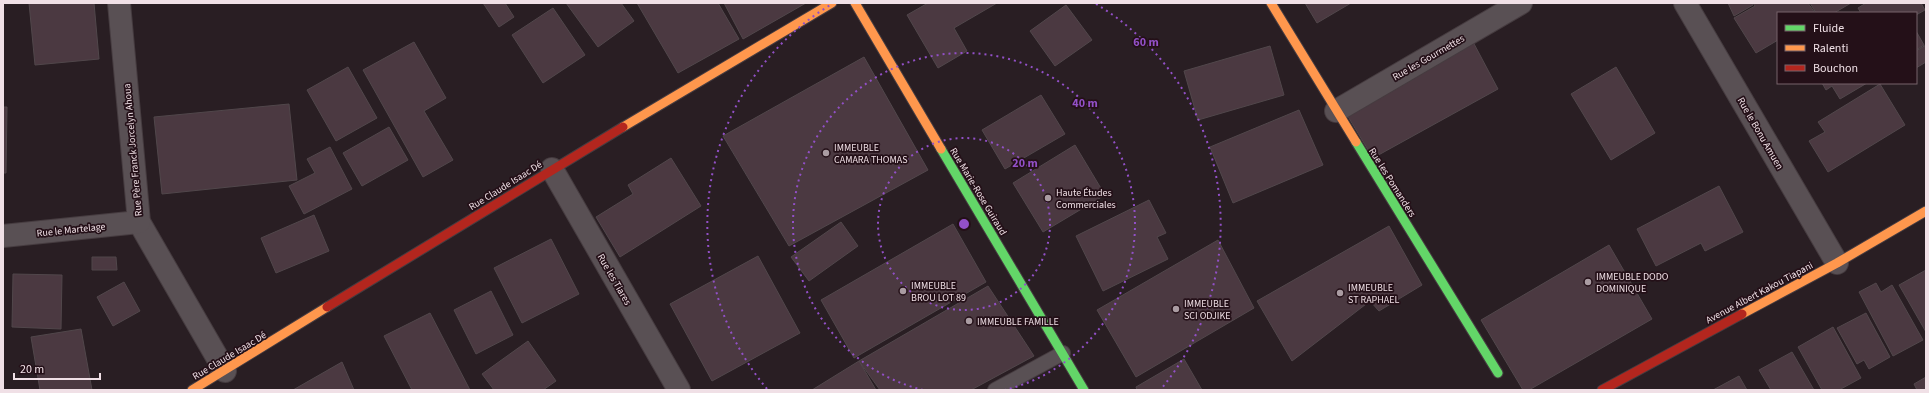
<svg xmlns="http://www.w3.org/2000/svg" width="1929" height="393" font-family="'Source Sans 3',sans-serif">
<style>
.building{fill:#4b3941;stroke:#51474b}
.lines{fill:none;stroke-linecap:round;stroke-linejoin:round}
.lane-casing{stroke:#463c40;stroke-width:16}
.street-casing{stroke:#463c40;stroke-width:24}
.fast-casing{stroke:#463c40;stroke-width:11}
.slow-casing{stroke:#463c40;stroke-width:11}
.jam-casing{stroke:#463c40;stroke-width:11}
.lane{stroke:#595054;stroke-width:14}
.street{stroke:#595054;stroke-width:22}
.fast{stroke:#63d668;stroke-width:9}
.slow{stroke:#ff974d;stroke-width:9}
.jam{stroke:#b3261e;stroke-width:9}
.ring{fill:none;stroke:#9250c7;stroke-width:2;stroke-dasharray:2 4}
.poi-dot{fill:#aa9ca2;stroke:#241018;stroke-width:1.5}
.labels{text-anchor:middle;stroke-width:3.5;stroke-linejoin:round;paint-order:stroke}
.street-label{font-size:10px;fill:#f0e0e6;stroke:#241018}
.poi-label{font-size:10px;fill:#f0e0e6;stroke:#241018;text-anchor:start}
.centre{fill:#9250c7;stroke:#241018;stroke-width:2}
.ring-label{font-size:12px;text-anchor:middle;font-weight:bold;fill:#9250c7;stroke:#241018;stroke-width:3.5;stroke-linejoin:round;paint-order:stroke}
</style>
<rect width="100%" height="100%" fill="#291e23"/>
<g class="building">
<path d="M29 3H94L99 59 35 65Z"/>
<path d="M483 3H505L514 17 499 27Z"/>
<path d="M566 3H621L634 21 598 47Z"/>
<path d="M637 3H718L739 39 678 73Z"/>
<path d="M724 3H806L743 39Z"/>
<path d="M928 3H997L954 28 967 51 938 68 907 15Z"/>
<path d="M1305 3H1351L1317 23Z"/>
<path d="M1728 3H1752L1753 5 1734 16Z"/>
<path d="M1753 3H1808L1815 13H1778V40L1756 53 1734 18 1755 6Z"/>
<path d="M1810 3H1851L1834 13H1816Z"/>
<path d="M1866 3H1921L1925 10 1916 15V13H1861L1858 8Z"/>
<path d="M1066 5 1092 40 1055 66 1030 31Z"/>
<path d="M553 8 585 55 543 83 512 35Z"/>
<path d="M1916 31 1924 45 1916 50Z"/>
<path d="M1472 40 1498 89 1373 158 1344 110Z"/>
<path d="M414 42 446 98 424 111 453 160 423 177 363 70Z"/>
<path d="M1926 45V62L1916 68V51Z"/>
<path d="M1270 46 1284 95 1198 120 1184 71Z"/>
<path d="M864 57 928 170 789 246 723 136Z"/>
<path d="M348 67 377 118 336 141 307 90Z"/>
<path d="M1616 67 1655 133 1611 160 1571 94Z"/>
<path d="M1822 83H1867L1840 99 1832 86 1826 90Z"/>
<path d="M1880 84 1905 125 1828 172 1809 141 1825 132 1818 122Z"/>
<path d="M1041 95 1065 134 1005 169 982 130Z"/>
<path d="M289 104 297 180 162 194 154 117Z"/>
<path d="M3 107H7L6 173H3Z"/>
<path d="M1299 110 1323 165 1233 203 1210 147Z"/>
<path d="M389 127 408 160 362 186 343 153Z"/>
<path d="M1075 145 1105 195 1043 232 1013 183Z"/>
<path d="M330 147 352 189 304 214 289 186 315 173 307 159Z"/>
<path d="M671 158 701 206 620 257 596 217 633 194 628 185Z"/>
<path d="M1719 186 1743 232 1705 251 1701 243 1656 266 1637 229Z"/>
<path d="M1149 200 1166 233 1157 237 1168 259 1103 291 1076 236Z"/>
<path d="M314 215 329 251 276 273 261 238Z"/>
<path d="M841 222 858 246 809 281 791 257Z"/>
<path d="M953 224 986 282 854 358 821 300Z"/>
<path d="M1389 226 1422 285 1379 311 1370 301 1292 361 1257 301Z"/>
<path d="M551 239 579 294 522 323 494 268Z"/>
<path d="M1218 240 1254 308 1136 377 1097 310Z"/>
<path d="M1609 245 1652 319 1529 390H1523L1481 320Z"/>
<path d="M758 256 800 333 712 381 670 304Z"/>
<path d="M92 257H116L117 270H92Z"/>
<path d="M1926 270V332L1899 285Z"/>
<path d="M13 274 62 275 61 329 12 327Z"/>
<path d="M124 282 140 311 113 326 97 297Z"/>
<path d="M1876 283 1881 292 1892 285 1923 340 1893 356 1859 292Z"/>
<path d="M988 286 1034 356 971 390H880L859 361Z"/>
<path d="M491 291 513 335 476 354 454 310Z"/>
<path d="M430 313 470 390H412L384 336Z"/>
<path d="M1866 313 1890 357 1869 369 1864 360 1857 364 1837 328Z"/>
<path d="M1833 327 1861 378 1839 390H1822L1798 347Z"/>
<path d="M81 329 92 390H40L31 337Z"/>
<path d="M528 341 556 381 543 390H494L482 374Z"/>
<path d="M1792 352 1814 390H1771L1759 370Z"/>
<path d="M1184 359 1202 390H1137L1136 387Z"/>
<path d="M859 361 876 390H812Z"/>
<path d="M342 362 354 390H293Z"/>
<path d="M1739 376 1747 390H1713Z"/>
<path d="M1926 377V390H1917L1914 384Z"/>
</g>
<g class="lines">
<defs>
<path id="lane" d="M995 390 1063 353"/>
<g id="street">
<path d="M119 3 139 222 225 371"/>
<path d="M1685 3 1837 263"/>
<path d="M1336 111 1521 3"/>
<path d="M552 169 679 390"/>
<path d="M3 236 139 222"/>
</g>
<g id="fast">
<path d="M1356 142 1498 373"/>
<path d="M941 149 1084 390"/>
</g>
<g id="slow">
<path d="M855 3 941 149"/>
<path d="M1271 3 1356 142"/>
<path d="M623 127 832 3"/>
<path d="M1742 314 1837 263 1926 211"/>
<path d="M192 390 327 307"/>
</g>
<g id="jam">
<path d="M327 307 623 127"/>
<path d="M1602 390 1742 314"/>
</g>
</defs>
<use href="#lane" class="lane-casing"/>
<use href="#street" class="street-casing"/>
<use href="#fast" class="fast-casing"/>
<use href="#slow" class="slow-casing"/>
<use href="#jam" class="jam-casing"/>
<use href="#lane" class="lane"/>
<use href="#street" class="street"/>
<use href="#fast" class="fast"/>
<use href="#slow" class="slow"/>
<use href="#jam" class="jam"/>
</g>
<g class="ring">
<circle cx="964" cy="224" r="86"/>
<path d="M923 390A171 171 0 1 1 1005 390"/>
<path d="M767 389A257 257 0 0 1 832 4M1096 4A257 257 0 0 1 1161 389"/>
</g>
<g class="poi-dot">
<circle cx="826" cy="153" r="4"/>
<circle cx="1048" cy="198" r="4"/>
<circle cx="1588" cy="282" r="4"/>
<circle cx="903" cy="291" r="4"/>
<circle cx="1340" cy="293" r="4"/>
<circle cx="1176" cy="309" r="4"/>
<circle cx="969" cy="321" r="4"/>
</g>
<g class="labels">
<g class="street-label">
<text transform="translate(1428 57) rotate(-30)" y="4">Rue les Gourmettes</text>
<text transform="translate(1761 133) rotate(60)" y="4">Rue le Bonu Amuen</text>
<text transform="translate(132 150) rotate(-95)" y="4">Rue Père Franck Jorcelyn Ahoua</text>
<text transform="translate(1393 182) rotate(58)" y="4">Rue les Pomanders</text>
<text transform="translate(505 185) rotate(-32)" y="4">Rue Claude Isaac Dé</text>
<text transform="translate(979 191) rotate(59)" y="4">Rue Marie-Rose Guiraud</text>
<text transform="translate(71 229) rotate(-6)" y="4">Rue le Martelage</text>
<text transform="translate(615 279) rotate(60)" y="4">Rue les Tiares</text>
<text transform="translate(1759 292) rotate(-28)" y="4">Avenue Albert Kakou Tiapani</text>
<text transform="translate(229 355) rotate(-31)" y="4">Rue Claude Isaac Dé</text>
</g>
<g class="poi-label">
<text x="834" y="151">IMMEUBLE<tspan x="834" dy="12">CAMARA THOMAS</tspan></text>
<text x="1056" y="196">Haute Études<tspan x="1056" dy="12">Commerciales</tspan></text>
<text x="1596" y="280">IMMEUBLE DODO<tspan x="1596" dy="12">DOMINIQUE</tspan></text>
<text x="911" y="289">IMMEUBLE<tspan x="911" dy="12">BROU LOT 89</tspan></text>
<text x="1348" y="291">IMMEUBLE<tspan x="1348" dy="12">ST RAPHAEL</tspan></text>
<text x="1184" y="307">IMMEUBLE<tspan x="1184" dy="12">SCI ODJIKE</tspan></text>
<text x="977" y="325">IMMEUBLE FAMILLE</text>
</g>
</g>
<circle cx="964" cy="224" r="6" class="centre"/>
<g class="ring-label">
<text x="1146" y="46">60 m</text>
<text x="1085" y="107">40 m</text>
<text x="1025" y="167">20 m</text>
</g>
<rect width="1929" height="393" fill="none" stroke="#f0e0e6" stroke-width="8"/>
<rect x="1777" y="12" width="140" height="72" fill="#241018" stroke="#76636a"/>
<rect x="1785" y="25" width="20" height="6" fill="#63d668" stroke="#76636a"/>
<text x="1813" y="32" font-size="12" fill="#f0e0e6">Fluide</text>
<rect x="1785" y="45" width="20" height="6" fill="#ff974d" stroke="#76636a"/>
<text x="1813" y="52" font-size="12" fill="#f0e0e6">Ralenti</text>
<rect x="1785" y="65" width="20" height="6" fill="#b3261e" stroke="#76636a"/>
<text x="1813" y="72" font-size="12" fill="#f0e0e6">Bouchon</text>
<path d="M14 373v6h86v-6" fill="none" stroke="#f0e0e6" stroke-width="2"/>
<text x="20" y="373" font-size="12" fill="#f0e0e6" stroke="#241018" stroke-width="3" paint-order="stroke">20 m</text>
</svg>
